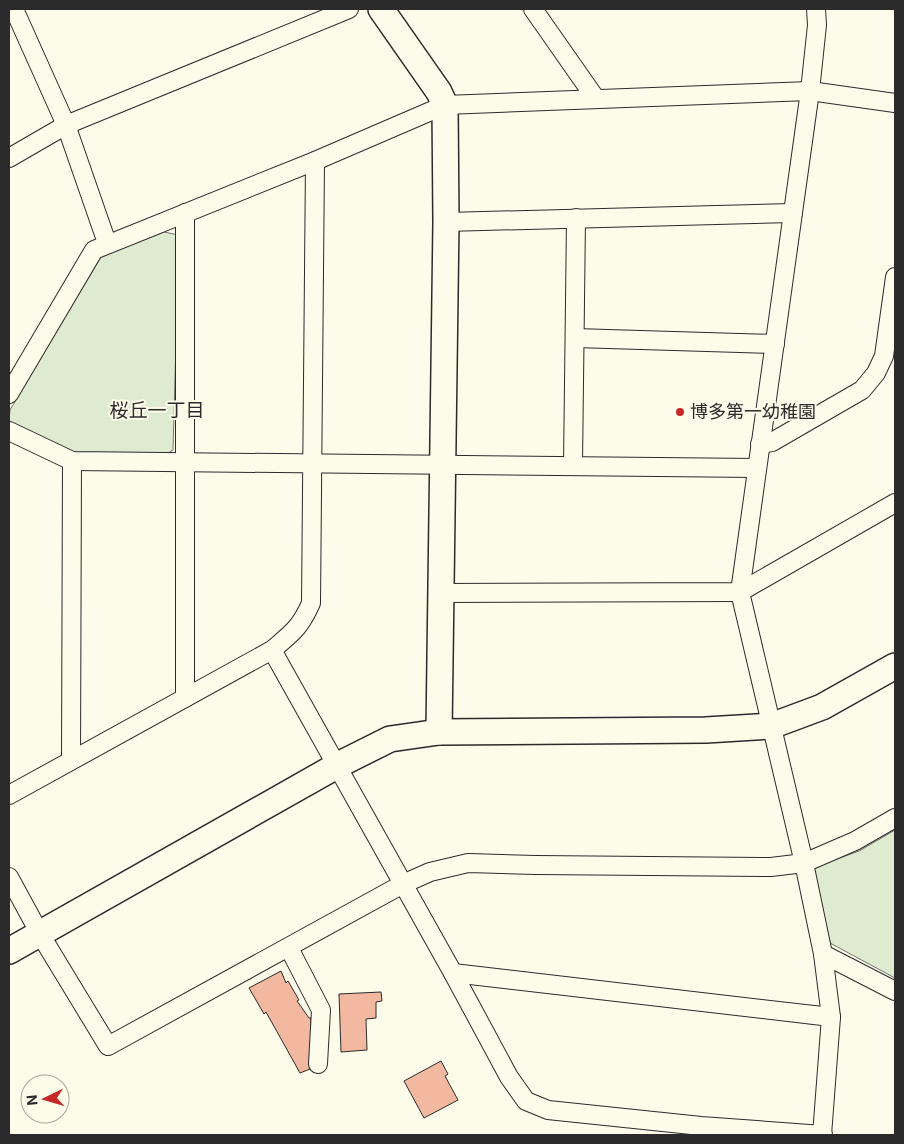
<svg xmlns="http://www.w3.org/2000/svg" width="904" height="1144" font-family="Inter,'Noto Sans JP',sans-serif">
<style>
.green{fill:#deebd1;stroke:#74746e}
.building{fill:#f2b8a0;stroke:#2b2b2b}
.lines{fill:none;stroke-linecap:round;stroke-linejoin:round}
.street-casing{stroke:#2b2b2b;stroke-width:20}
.secondary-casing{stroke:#2b2b2b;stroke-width:28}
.street{stroke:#fdfbea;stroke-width:18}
.secondary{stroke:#fdfbea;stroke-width:25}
.poi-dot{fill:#c62828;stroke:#fdfbea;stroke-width:2}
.labels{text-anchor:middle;stroke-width:4;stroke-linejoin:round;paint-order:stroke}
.poi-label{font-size:18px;fill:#2b2b2b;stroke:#fdfbea;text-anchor:start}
.neighbourhood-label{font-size:19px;fill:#2b2b2b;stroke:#fdfbea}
</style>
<rect width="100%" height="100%" fill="#fdfbea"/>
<g class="green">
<path d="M164 232 179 235 173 450 165 455H73L9 421 10 410 101 257Z"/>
<path d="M895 830V978L830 943 812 868 859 851Z"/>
</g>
<g class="building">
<path d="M281 971 286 983 288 981 299 1000 297 1001 309 1018H311L310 1069 300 1073 266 1012 264 1014 249 988Z"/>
<path d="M381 992 382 1001 376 1002V1018L366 1019 367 1050 341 1052 339 994Z"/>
<path d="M441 1061 448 1074 445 1076 458 1100 424 1118 404 1081Z"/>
</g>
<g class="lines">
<defs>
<g id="street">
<path d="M14 9 66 125 107 243"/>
<path d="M533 9 596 99"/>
<path d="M816 9 817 25 810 91 740 592 804 863 823 954 831 1017 822 1135"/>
<path d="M9 158 66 125 349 9"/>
<path d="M446 222 793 213"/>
<path d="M575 338 775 344"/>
<path d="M9 394 94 250 315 161 445 105 810 91 895 103"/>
<path d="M9 431 72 461 757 468"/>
<path d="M760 444 772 442 862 390 876 373 884 356 895 277"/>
<path d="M573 465 576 218"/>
<path d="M440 593 740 592 895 503"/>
<path d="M272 650 453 973 509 1077 526 1101 548 1110 701 1126 823 1135"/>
<path d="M185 698V213"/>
<path d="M71 760 72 461"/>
<path d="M9 795 272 650C292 633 300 628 311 603L315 161"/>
<path d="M9 877 40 934 108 1046 403 884 430 872 468 863 536 865 771 867 804 863 855 841 895 818"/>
<path d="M289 948 321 1010 318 1064"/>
<path d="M823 954 895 991"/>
<path d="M453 973 831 1017"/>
</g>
<g id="secondary">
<path d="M381 9 439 92 445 105 446 222 439 732"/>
<path d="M9 951 338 765 390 739 439 732 706 730 771 726 822 707 895 666"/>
</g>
</defs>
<use href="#street" class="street-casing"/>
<use href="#secondary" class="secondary-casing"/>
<use href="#street" class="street"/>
<use href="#secondary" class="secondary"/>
</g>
<circle class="poi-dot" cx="680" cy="412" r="5"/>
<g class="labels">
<g class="poi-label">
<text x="690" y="418">博多第一幼稚園</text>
</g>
<g class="neighbourhood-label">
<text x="157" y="417">桜丘一丁目</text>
</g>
</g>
<rect width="904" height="1144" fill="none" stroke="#2b2b2b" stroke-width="20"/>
<g transform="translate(45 1099) rotate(265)"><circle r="24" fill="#fdfbea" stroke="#a9a89e"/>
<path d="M0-4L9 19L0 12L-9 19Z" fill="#c62828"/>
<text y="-8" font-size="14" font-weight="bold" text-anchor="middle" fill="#2b2b2b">N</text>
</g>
</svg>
